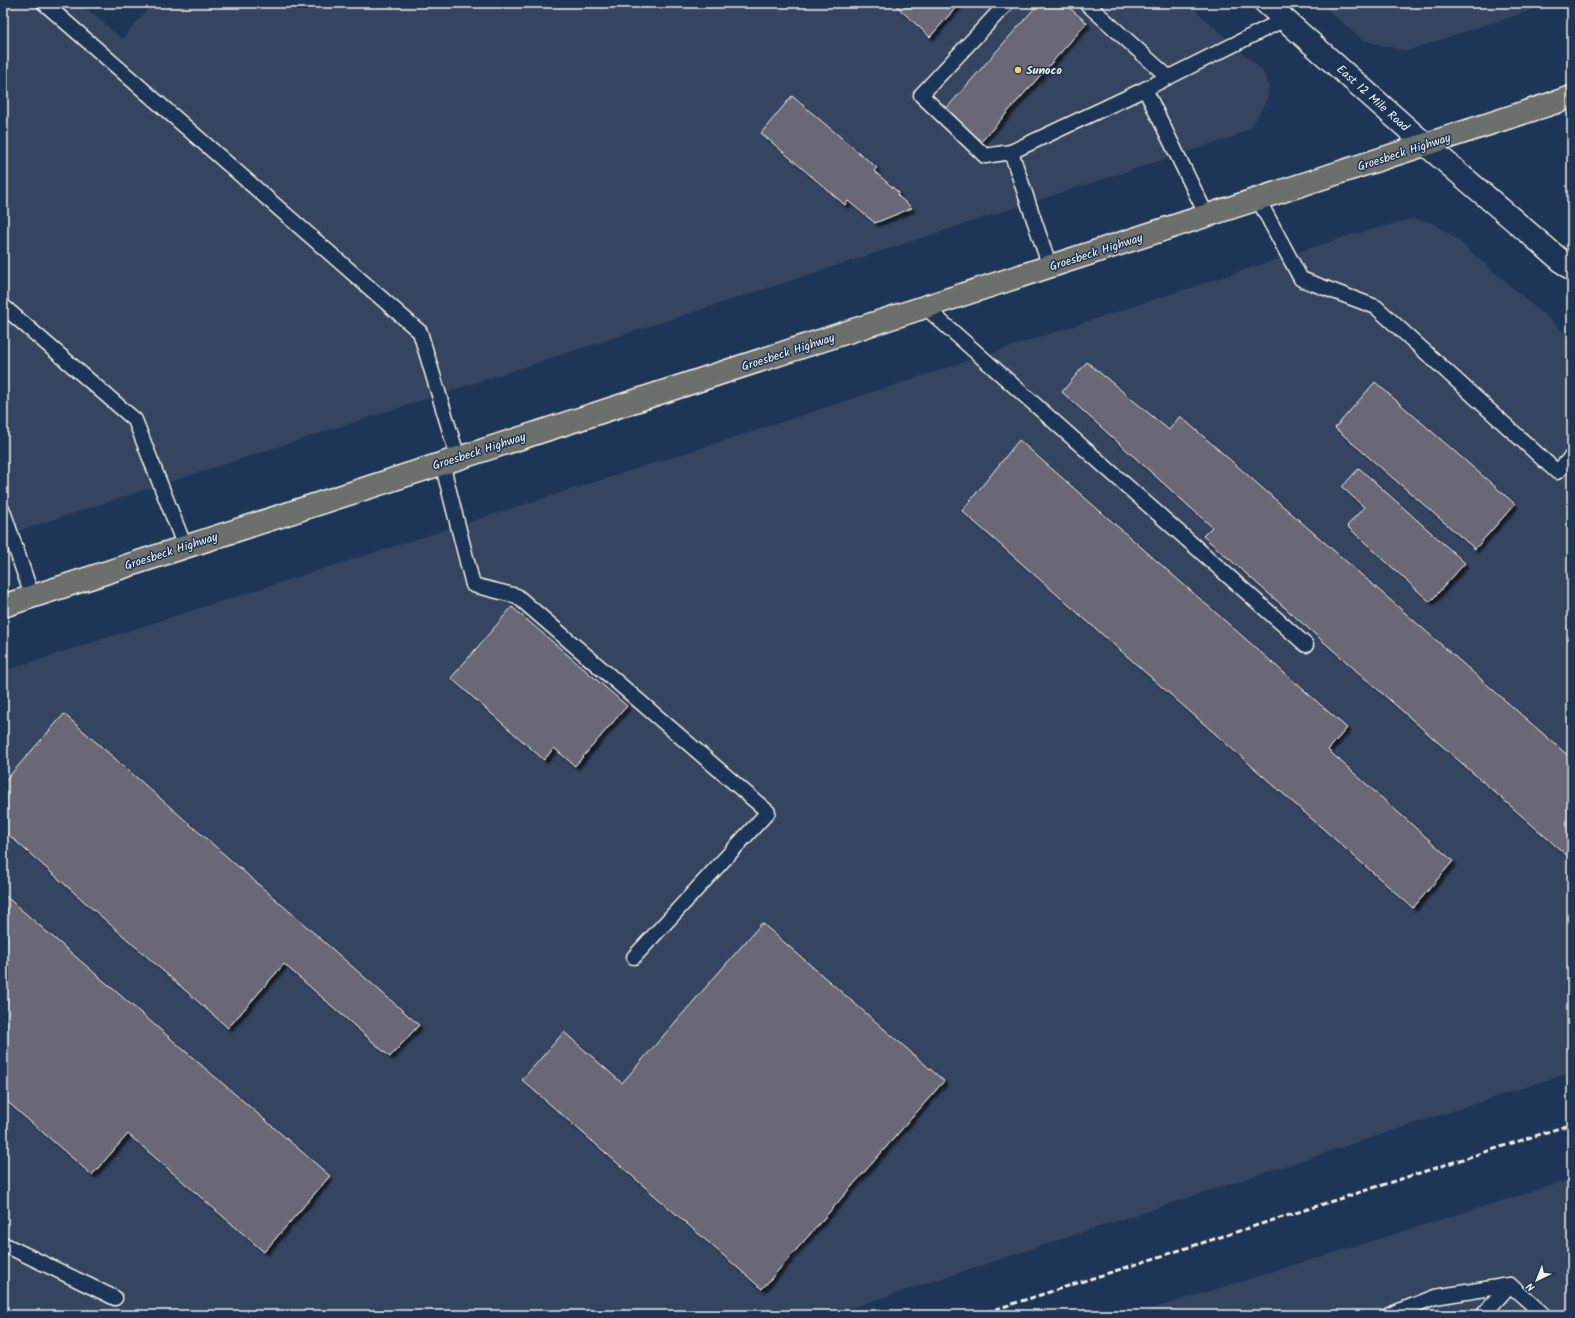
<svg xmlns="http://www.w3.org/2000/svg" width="1575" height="1318" font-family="Kalam,sans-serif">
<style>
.built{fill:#344460}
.building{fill:#6b6876;stroke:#f4f1e8;filter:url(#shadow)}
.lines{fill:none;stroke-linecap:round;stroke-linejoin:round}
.lane-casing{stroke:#f4f1e8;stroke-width:17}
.secondary-casing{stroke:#f4f1e8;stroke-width:25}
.primary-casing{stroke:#f4f1e8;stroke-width:25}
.lane{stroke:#1d3557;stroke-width:14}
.secondary{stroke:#1d3557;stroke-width:22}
.primary{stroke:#6c706d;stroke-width:22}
.rail{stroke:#f4f1e8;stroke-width:3;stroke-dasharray:6 3;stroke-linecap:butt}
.poi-dot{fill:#ffd166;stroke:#1d3557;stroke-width:1.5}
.labels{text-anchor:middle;stroke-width:3;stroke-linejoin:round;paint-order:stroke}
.poi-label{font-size:12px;font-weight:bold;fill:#f4f1e8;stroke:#1d3557;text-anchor:start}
.street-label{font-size:12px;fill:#f4f1e8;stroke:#1d3557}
</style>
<defs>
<filter id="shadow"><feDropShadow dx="3.5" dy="3.5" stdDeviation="1" flood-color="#0009"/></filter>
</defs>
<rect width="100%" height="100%" fill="#1d3557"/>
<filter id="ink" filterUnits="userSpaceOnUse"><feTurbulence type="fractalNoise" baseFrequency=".025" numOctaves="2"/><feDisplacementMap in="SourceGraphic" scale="8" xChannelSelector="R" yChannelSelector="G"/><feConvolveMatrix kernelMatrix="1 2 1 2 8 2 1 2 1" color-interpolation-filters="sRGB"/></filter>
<g filter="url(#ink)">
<g class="built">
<path d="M3 3H80L122 39 153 3H1187L1261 69 1269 85 1267 99 1258 116 1250 128 1233 137 3 536Z"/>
<path d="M1320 3H1553L1406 51 1362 40Z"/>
<path d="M1412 219 1431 222 1455 238 1572 339V1072L830 1315H3V671L754 431 1354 234Z"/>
<path d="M1572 1179V1315H1132Z"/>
</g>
<g class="building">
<path d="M893 3H960L930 37Z"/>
<path d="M1039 3H1064L1087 23 981 142 945 110Z"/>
<path d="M792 96 877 168 874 171 899 193 897 195 912 208 875 223 848 201 845 205 761 133Z"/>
<path d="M1087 362 1169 430 1180 416 1572 759V860L1203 536 1212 527 1062 392Z"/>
<path d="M1375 382 1515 504 1475 549 1335 428Z"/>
<path d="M1019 440 1347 728 1328 750 1453 861 1413 908 962 511Z"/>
<path d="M1359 468 1465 563 1430 602 1347 526 1364 507 1342 487Z"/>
<path d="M512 607 627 706 575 766 554 748 544 760 451 678Z"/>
<path d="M64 714 419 1025 390 1057 284 964 228 1028 3 830V783Z"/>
<path d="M3 894 330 1176 264 1252 128 1134 92 1175 3 1098Z"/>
<path d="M762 923 944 1081 762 1289 522 1080 564 1032 622 1083Z"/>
</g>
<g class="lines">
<defs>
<g id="lane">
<path d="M44 3 420 332 458 458"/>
<path d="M1007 3 921 95 985 156 1011 152"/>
<path d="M1086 3 1168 77"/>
<path d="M1258 199 1301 279 1376 307 1557 472 1572 456"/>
<path d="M1207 216 1145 89 1285 19"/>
<path d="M1050 267 1011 152 1145 89"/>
<path d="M3 306 135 420 185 547"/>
<path d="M925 307 1306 645"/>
<path d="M442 463 473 585 517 596 768 812 634 957"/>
<path d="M3 511 32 596"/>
<path d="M3 1244 115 1298"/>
<path d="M1389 1315 1435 1297 1510 1285"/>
<path d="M1483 1315 1510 1285 1544 1315"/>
</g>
<path id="secondary" d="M1266 3 1426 145 1572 270"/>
<path id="primary" d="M3 606 1572 97"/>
</defs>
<use href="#lane" class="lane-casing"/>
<use href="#secondary" class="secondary-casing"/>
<use href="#primary" class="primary-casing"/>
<use href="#lane" class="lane"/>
<use href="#secondary" class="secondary"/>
<use href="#primary" class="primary"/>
<path class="rail" d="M978 1315 1572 1124"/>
</g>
</g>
<circle class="poi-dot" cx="1018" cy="70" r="4"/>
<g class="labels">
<g class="poi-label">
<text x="1026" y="74">Sunoco</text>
</g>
<g class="street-label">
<text transform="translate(1373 98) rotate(42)" y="4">East 12 Mile Road</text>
<text transform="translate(1404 152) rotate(-18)" y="4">Groesbeck Highway</text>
<text transform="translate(1096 252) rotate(-18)" y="4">Groesbeck Highway</text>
<text transform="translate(788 352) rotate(-18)" y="4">Groesbeck Highway</text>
<text transform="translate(479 451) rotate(-18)" y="4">Groesbeck Highway</text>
<text transform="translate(171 551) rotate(-18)" y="4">Groesbeck Highway</text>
</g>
</g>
<rect width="1575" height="1318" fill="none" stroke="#1d3557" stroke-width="16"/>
<rect x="8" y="8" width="1559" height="1302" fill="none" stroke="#f4f1e8" stroke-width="1.5" filter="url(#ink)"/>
<g transform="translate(1537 1280) rotate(223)" stroke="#1d3557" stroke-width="3" paint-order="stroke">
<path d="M0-3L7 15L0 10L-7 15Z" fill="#f4f1e8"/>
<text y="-6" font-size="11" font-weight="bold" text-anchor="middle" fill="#f4f1e8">N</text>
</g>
</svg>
